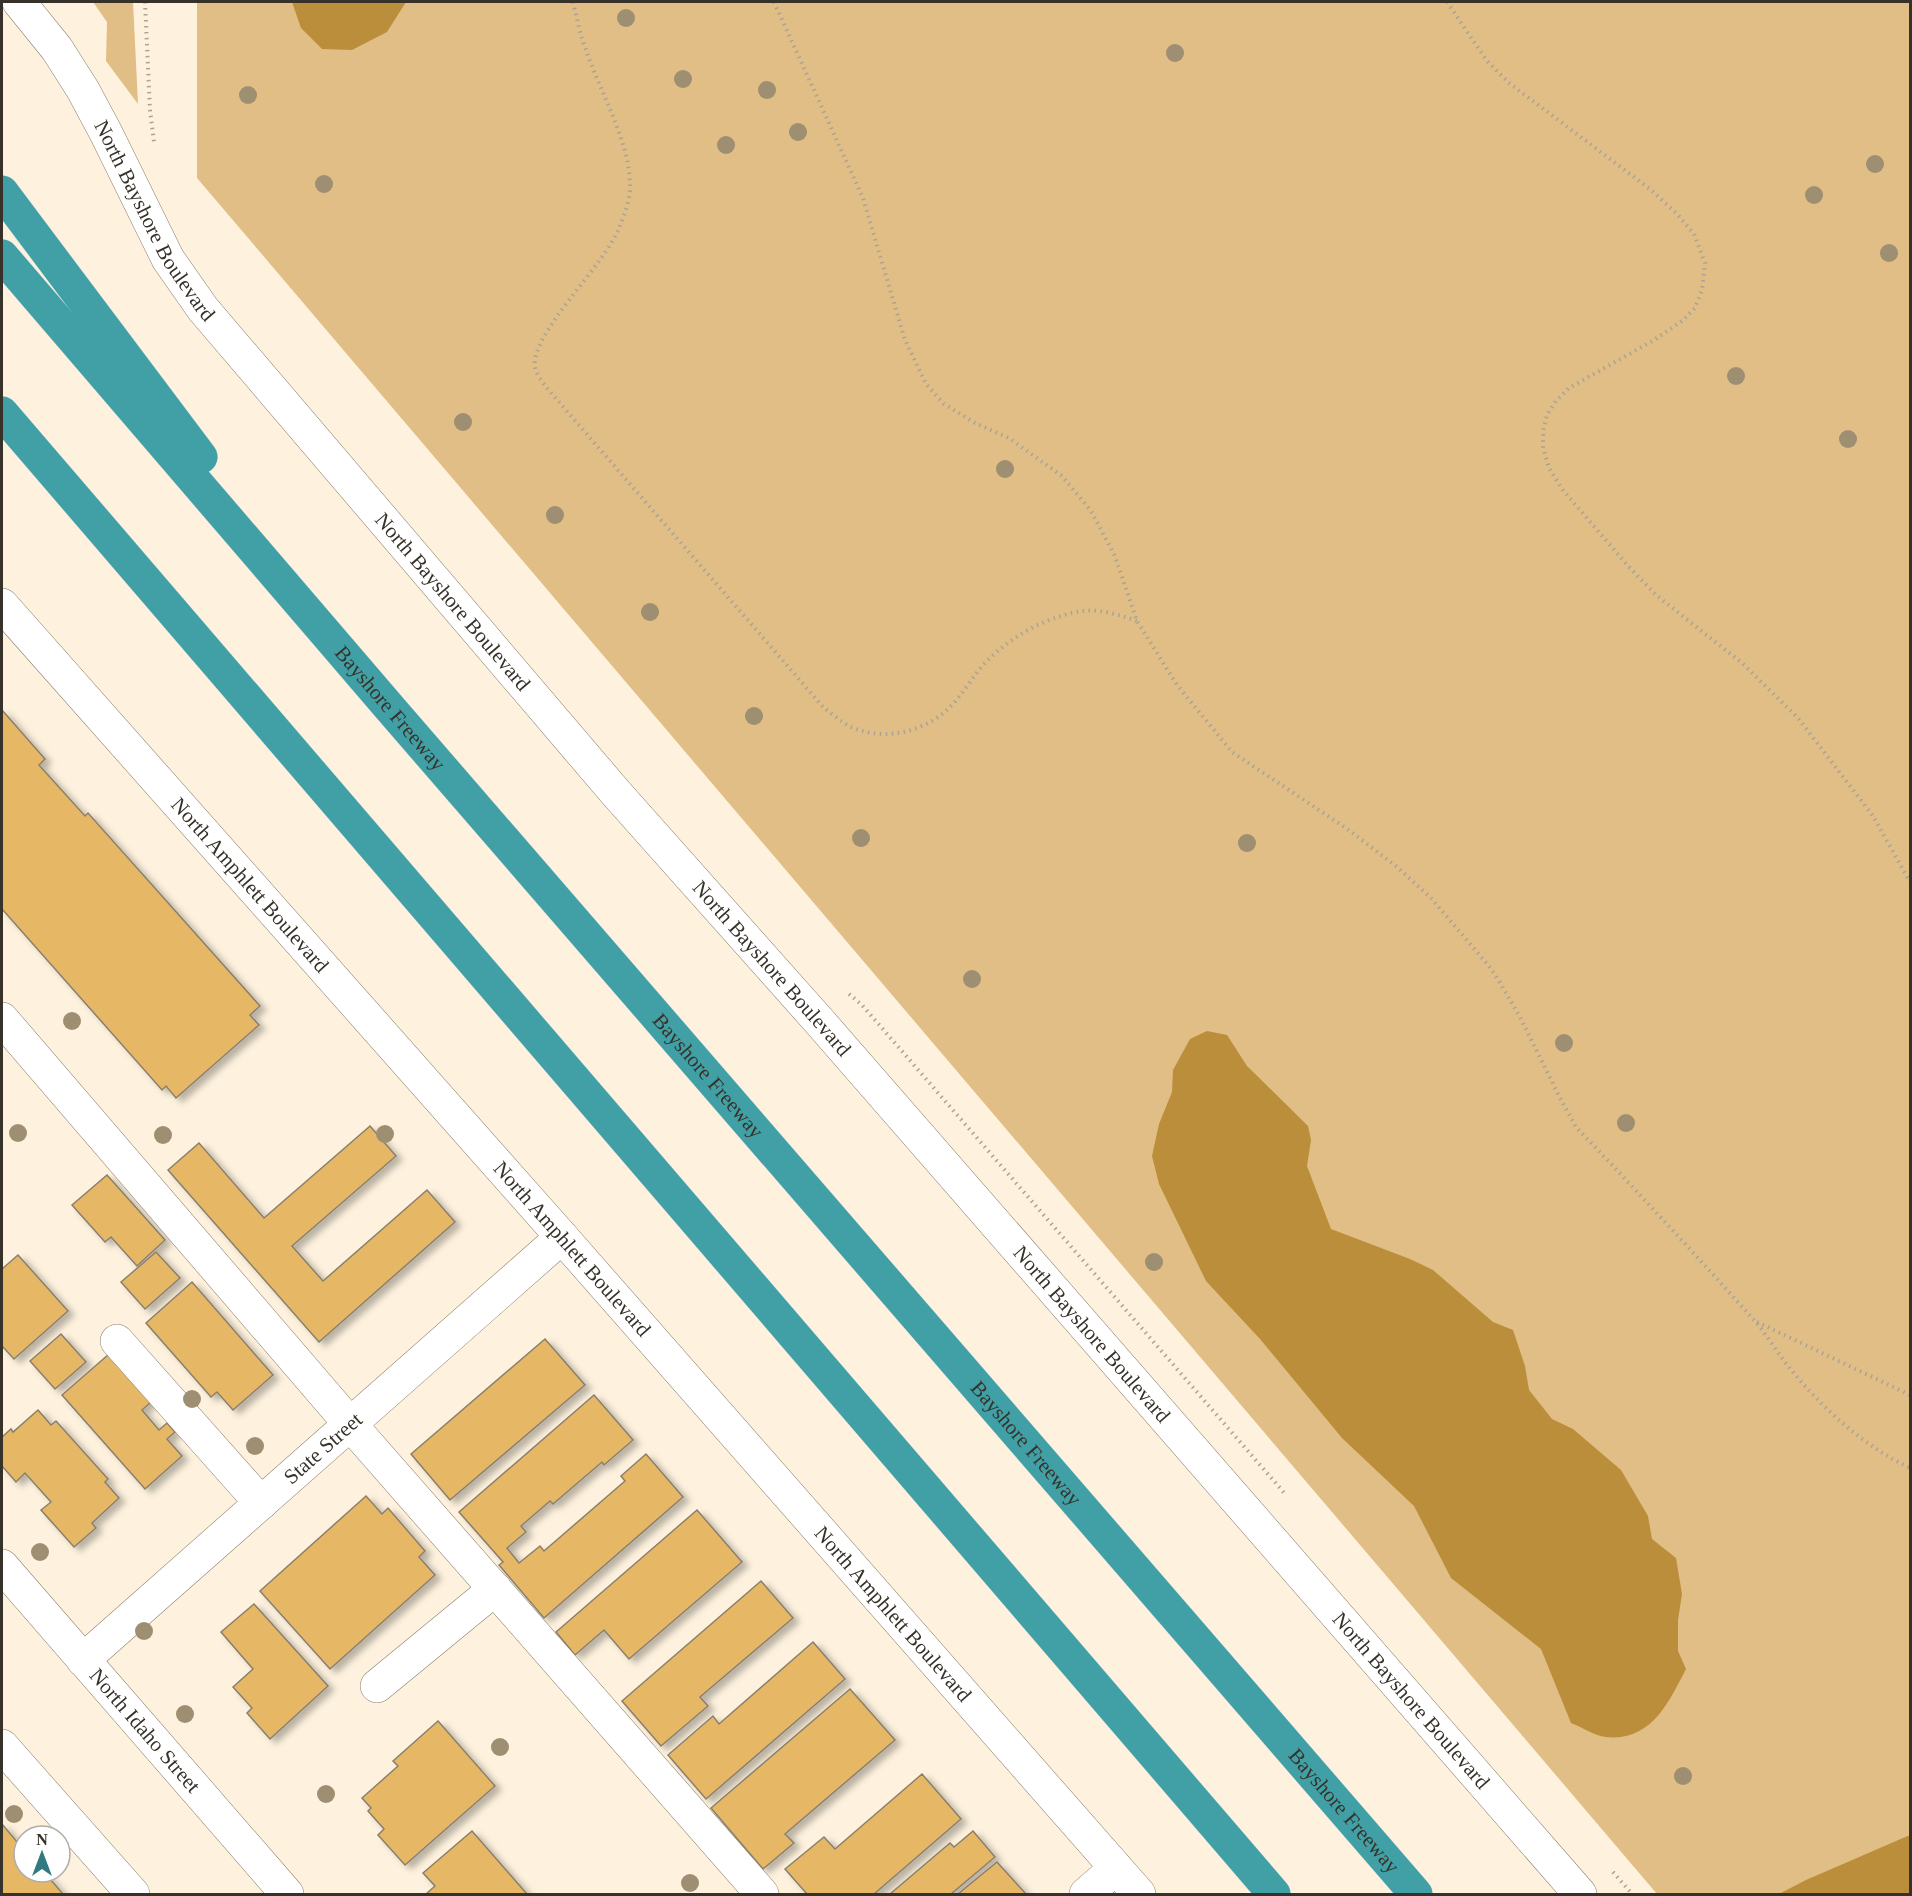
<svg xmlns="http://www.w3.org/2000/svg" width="1912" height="1896" font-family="Georgia,serif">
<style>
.green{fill:#e0be85}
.water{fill:#ba8e3a}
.building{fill:#e6b866;stroke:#8a7f6d;stroke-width:1.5;filter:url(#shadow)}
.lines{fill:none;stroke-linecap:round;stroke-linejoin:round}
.minor-casing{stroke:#897e6c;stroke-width:34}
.highway-casing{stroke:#e3e2e1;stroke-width:34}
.path{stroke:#aba394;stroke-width:4;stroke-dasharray:1.5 4.5;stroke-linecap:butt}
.minor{stroke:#fff;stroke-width:33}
.highway{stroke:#40a0a6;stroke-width:33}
.tree{fill:#9e8e72}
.labels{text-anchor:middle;stroke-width:4.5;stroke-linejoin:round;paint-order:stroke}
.street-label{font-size:21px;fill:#36322a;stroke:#fff}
</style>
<defs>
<filter id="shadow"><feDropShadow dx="6" dy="4" stdDeviation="3" flood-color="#0004"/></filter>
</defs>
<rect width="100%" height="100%" fill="#fef2de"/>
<g class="green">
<path d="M93 2H133L138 104 106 61 107 22Z"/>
<path d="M197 2H1910V1894H1657L197 178Z"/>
</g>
<g class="water">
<path d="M292 2H406L387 32 352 50 322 49 301 28Z"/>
<path d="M1207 1031 1227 1035 1247 1066 1308 1126 1311 1140 1307 1166 1331 1229 1410 1259 1433 1270 1493 1322 1513 1330 1525 1366 1529 1390 1552 1419 1573 1429 1621 1470 1648 1516 1652 1539 1676 1558 1682 1594 1678 1620V1651L1686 1669C1669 1702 1651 1742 1606 1737 1595 1736 1582 1727 1571 1723L1541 1649 1451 1578 1414 1506 1342 1438 1260 1339 1206 1281 1159 1184 1152 1156 1159 1124 1172 1092 1173 1070 1190 1039Z"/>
<path d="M1910 1835V1894H1779L1806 1880Z"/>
</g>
<g class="building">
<path d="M2 710 45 759 39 765 85 816 88 813 260 1006 250 1015 259 1025 176 1098 166 1086 162 1090 2 909Z"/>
<path d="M370 1126 396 1156 292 1246 323 1281 427 1190 455 1222 319 1342 168 1170 199 1143 264 1218Z"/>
<path d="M107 1175 165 1240 137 1266 111 1237 105 1242 72 1205Z"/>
<path d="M156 1252 180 1278 145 1309 121 1282Z"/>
<path d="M18 1255 68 1311 14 1359 2 1346V1269Z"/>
<path d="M192 1282 273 1375 233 1410 217 1392 211 1397 146 1323Z"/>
<path d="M61 1334 86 1362 55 1389 30 1361Z"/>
<path d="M545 1339 585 1385 450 1500 411 1454Z"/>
<path d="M109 1354 151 1402 142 1410 159 1430 167 1423 175 1432 167 1439 182 1456 145 1489 62 1395Z"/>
<path d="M594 1395 633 1440 604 1465 602 1462 553 1504 550 1501 521 1526 526 1532 507 1548 519 1563 540 1546 544 1551 625 1481 621 1476 646 1454 683 1497 544 1618 499 1565 503 1562 459 1512Z"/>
<path d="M38 1410 51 1425 56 1421 108 1479 105 1482 119 1498 92 1523 96 1528 74 1547 41 1510 51 1502 25 1473 16 1482 2 1466V1437L11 1429 13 1432Z"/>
<path d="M366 1496 382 1514 388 1508 425 1551 419 1557 435 1575 330 1669 260 1591Z"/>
<path d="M697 1510 742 1562 629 1659 604 1630 575 1655 556 1632Z"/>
<path d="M761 1581 793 1618 700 1697 708 1706 661 1746 622 1701Z"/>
<path d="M254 1604 328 1686 270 1739 247 1713 252 1708 233 1687 253 1669 221 1632Z"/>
<path d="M813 1642 845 1679 706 1799 668 1755 713 1716 719 1724Z"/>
<path d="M850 1689 895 1740 785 1834 794 1843 763 1869 711 1808Z"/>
<path d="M438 1721 495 1786 405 1865 378 1835 384 1829 368 1811 371 1808 362 1798 398 1766 393 1761Z"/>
<path d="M922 1774 961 1819 874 1894H807L785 1869 824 1837 835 1849Z"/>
<path d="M2 1824 24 1850V1872H44L63 1894H2Z"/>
<path d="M472 1831 527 1894H426L435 1886 423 1873Z"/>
<path d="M973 1831 995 1857 951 1894H890L950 1843 954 1847Z"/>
<path d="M997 1862 1026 1894H958Z"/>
</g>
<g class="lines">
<defs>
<g id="minor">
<path id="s1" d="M19 2 57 49 83 90 106 133 168 259 203 309 616 793 819 1021 1580 1894"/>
<path id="s2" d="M2 605 562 1237 1139 1894"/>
<path d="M2 1019 350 1424 762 1894"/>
<path d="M117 1341 261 1503"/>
<path id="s3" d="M2 1566 287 1894"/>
<path id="s4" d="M83 1660 562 1237"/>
<path d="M377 1686 495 1589"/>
<path d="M2 1746 133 1894"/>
<path d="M1086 1894 1116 1868"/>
</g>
<g id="highway">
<path d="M2 192 201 457"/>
<path id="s5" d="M2 256 389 707 1416 1894"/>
<path d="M2 413 1274 1894"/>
</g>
</defs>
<use href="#minor" class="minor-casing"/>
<use href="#highway" class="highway-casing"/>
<g class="path">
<path d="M145 2 150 110 154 142"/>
<path d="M573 2C577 18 580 35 586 50 600 92 629 140 630 184 631 199 624 215 619 228 605 265 530 334 535 367 536 374 542 381 546 387L823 707C831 713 840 721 849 726 882 742 924 733 950 707 964 693 973 675 987 661 1013 635 1048 616 1083 611 1100 609 1120 615 1137 621"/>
<path d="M774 2 863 198 905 340 926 384 944 404 975 423 1009 438 1062 476 1091 511 1115 556 1137 621 1177 685 1232 752 1346 828 1397 867 1430 897 1489 966 1499 981 1521 1019 1559 1096 1576 1127C1636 1190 1695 1254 1753 1319 1766 1333 1776 1351 1788 1366 1821 1407 1863 1446 1910 1468"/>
<path d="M1447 2 1487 61 1509 83 1650 189 1677 214 1694 234 1705 263 1702 290 1695 308 1682 321 1654 340 1569 388 1556 401 1547 415 1543 431V448L1549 468 1562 489 1628 566 1656 595 1742 663 1798 718 1873 816 1910 882"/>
<path d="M849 994 862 1005 1286 1495"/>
<path d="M1757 1322 1910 1395"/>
<path d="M1613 1872 1632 1894"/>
</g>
<use href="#minor" class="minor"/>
<use href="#highway" class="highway"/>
</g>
<g class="tree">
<circle cx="626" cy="18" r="9"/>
<circle cx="1175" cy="53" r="9"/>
<circle cx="683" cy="79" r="9"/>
<circle cx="767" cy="90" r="9"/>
<circle cx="248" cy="95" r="9"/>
<circle cx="798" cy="132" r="9"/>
<circle cx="726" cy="145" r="9"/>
<circle cx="1875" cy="164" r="9"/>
<circle cx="324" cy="184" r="9"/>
<circle cx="1814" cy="195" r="9"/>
<circle cx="1889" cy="253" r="9"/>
<circle cx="1736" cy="376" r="9"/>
<circle cx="463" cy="422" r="9"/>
<circle cx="1848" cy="439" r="9"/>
<circle cx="1005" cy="469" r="9"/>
<circle cx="555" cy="515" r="9"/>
<circle cx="650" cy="612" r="9"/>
<circle cx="754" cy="716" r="9"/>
<circle cx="861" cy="838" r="9"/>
<circle cx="1247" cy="843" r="9"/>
<circle cx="972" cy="979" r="9"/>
<circle cx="72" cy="1021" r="9"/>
<circle cx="1564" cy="1043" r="9"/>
<circle cx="1626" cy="1123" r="9"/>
<circle cx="18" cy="1133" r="9"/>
<circle cx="385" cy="1134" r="9"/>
<circle cx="163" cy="1135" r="9"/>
<circle cx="1154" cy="1262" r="9"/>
<circle cx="192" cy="1399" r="9"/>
<circle cx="255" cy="1446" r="9"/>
<circle cx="40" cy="1552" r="9"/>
<circle cx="144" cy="1631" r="9"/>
<circle cx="185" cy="1714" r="9"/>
<circle cx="500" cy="1747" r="9"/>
<circle cx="1683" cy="1776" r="9"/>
<circle cx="326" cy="1794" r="9"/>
<circle cx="14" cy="1814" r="9"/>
<circle cx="690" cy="1883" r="9"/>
</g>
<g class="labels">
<g class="street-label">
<text dy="7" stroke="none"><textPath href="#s1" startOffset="258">North Bayshore Boulevard</textPath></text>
<text dy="7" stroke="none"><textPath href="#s1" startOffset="744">North Bayshore Boulevard</textPath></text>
<text dy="7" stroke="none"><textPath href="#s5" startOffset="596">Bayshore Freeway</textPath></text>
<text dy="7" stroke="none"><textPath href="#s2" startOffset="374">North Amphlett Boulevard</textPath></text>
<text dy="7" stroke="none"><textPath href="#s1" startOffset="1230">North Bayshore Boulevard</textPath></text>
<text dy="7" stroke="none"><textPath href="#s5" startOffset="1082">Bayshore Freeway</textPath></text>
<text dy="7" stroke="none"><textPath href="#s2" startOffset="860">North Amphlett Boulevard</textPath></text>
<text dy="7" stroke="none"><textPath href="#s1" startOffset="1716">North Bayshore Boulevard</textPath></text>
<text dy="7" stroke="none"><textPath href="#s5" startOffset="1568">Bayshore Freeway</textPath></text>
<text dy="7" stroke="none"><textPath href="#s4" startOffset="320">State Street</textPath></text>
<text dy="7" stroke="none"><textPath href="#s2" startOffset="1346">North Amphlett Boulevard</textPath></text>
<text dy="7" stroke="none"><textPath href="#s1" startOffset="2202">North Bayshore Boulevard</textPath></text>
<text dy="7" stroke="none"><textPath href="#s3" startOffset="218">North Idaho Street</textPath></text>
<text dy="7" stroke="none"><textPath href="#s5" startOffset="2054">Bayshore Freeway</textPath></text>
</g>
</g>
<rect width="1912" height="1896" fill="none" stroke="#36322a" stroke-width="6"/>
<g transform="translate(42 1854)"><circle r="28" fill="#ffffff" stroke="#afadaa" stroke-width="1.5"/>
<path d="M0-4.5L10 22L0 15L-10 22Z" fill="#317a7f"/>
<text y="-9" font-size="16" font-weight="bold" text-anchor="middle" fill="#36322a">N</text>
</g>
</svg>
